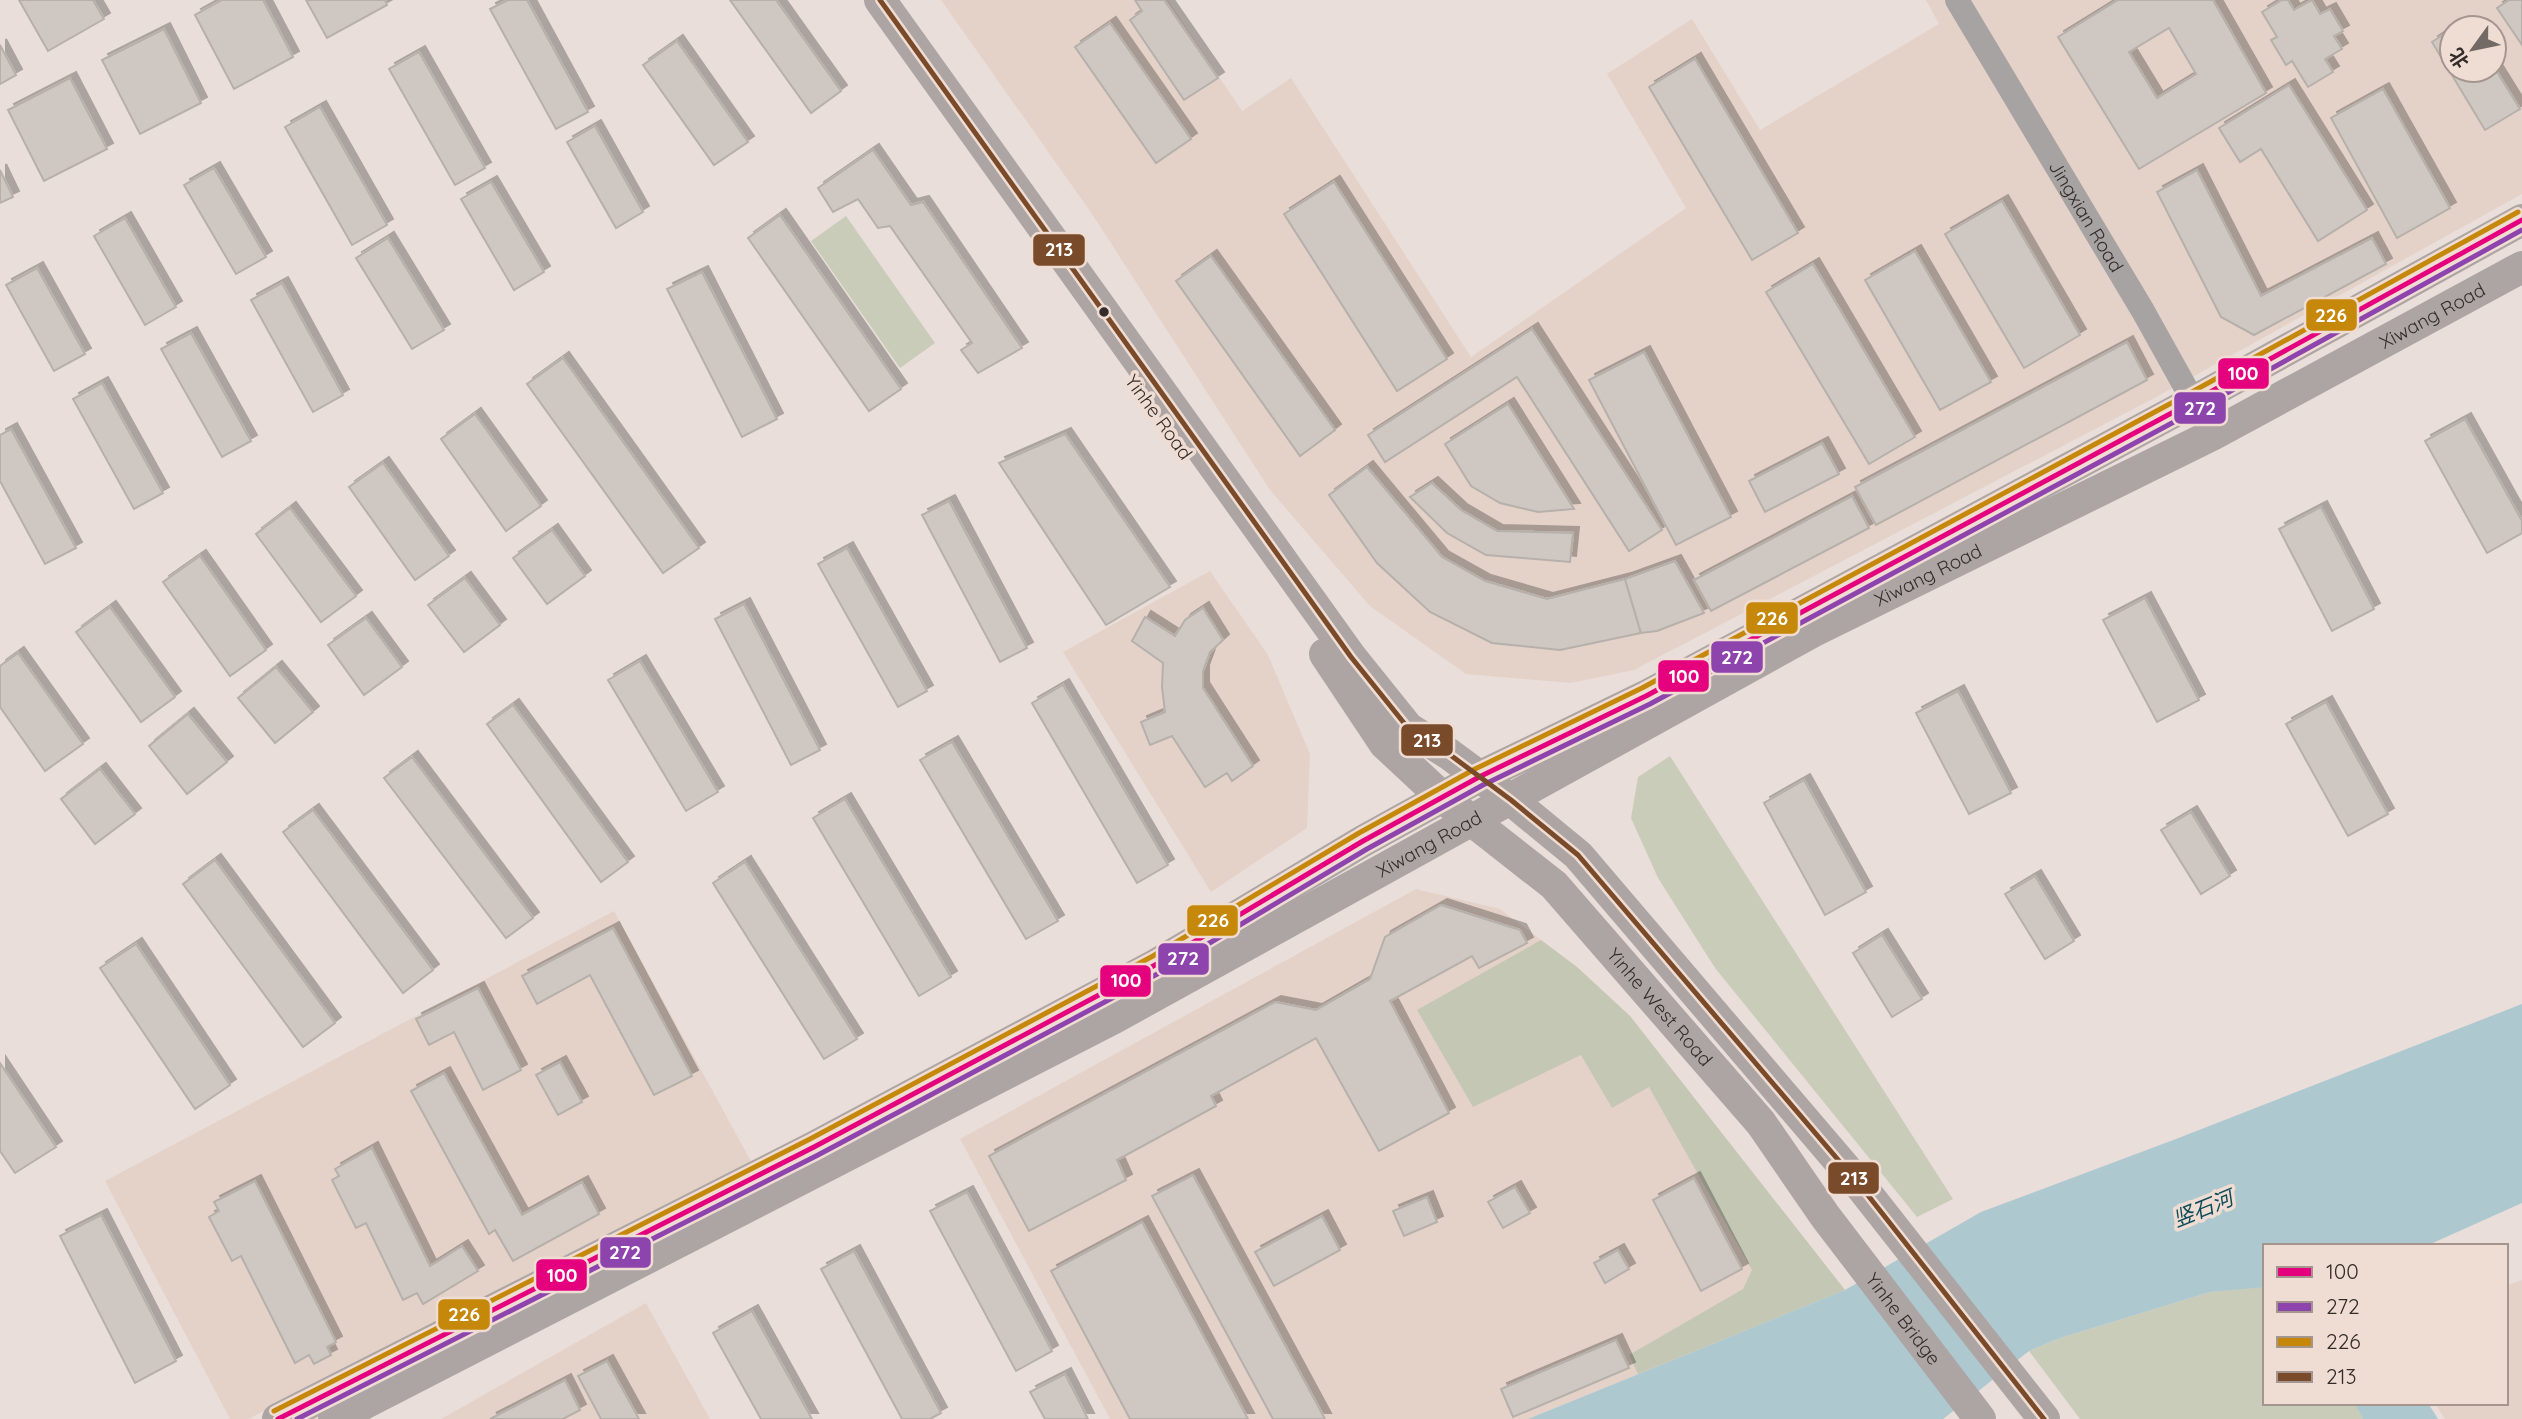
<svg xmlns="http://www.w3.org/2000/svg" width="2522" height="1419" font-family="Quicksand,'Noto Sans SC',sans-serif">
<style>
.built{fill:#e4d2c9;fill-rule:evenodd}
.green{fill:#caccba}
.forest{fill:#c4c7b3}
.water{fill:#adc8cf}
.building{fill:#cfc8c2;stroke:#b6b0ab;stroke-width:2;fill-rule:evenodd;filter:url(#shadow)}
.lines{fill:none;stroke-linecap:round;stroke-linejoin:round}
.minor{stroke:#a8a3a3;stroke-width:24}
.major{stroke:#ada5a3;stroke-width:32}
.bus-1-casing{stroke:#efdcd3;stroke-width:10}
.bus-2-casing{stroke:#efdcd3;stroke-width:10}
.bus-3-casing{stroke:#efdcd3;stroke-width:10}
.bus-4-casing{stroke:#efdcd3;stroke-width:10}
.bus-1{stroke:#e5007d;stroke-width:5}
.bus-2{stroke:#8e44ad;stroke-width:5}
.bus-3{stroke:#c6880a;stroke-width:5}
.bus-4{stroke:#7a4b2a;stroke-width:5}
.bus-dot{fill:#332c28;stroke:#efdcd3;stroke-width:2.5}
.labels{text-anchor:middle;stroke-width:7;stroke-linejoin:round;paint-order:stroke}
.street-label{font-size:19px;fill:#332c28;stroke:#efdcd3}
.water-label{font-size:21px;font-style:italic;fill:#0c4c59;stroke:#efdcd3}
.line-badge{stroke:#efdcd3;stroke-width:2.5}
.badge-label{font-size:19px;text-anchor:middle;font-weight:bold;fill:#fff}
</style>
<defs>
<filter id="shadow"><feDropShadow dx="6" dy="-6" stdDeviation="0" flood-color="#0004"/></filter>
</defs>
<rect width="100%" height="100%" fill="#e9ded9"/>
<g class="built">
<path d="M941 0H1168L1242 111 1291 78 1471 357 1686 208 1607 74 1692 19 1760 130 1939 24 1926 0H2522V194L2160 395 1634 670 1571 683 1466 674 1370 606 1270 490 1092 214ZM2452 28H2494V70H2452Z"/>
<path d="M1210 571 1268 655 1310 754 1307 828 1211 892 1063 652Z"/>
<path d="M1416 889 1500 909 1577 967 1630 1016 1845 1290 1528 1419H1110L960 1139Z"/>
<path d="M614 911 752 1163 248 1419H230L105 1181Z"/>
<path d="M2522 1280V1419H2445L2435 1403H2506V1286Z"/>
<path d="M646 1303 710 1419H441Z"/>
</g>
<g class="green">
<path d="M846 216 935 343 900 368 811 241Z"/>
<path d="M1670 756 1953 1199 1917 1217 1715 968 1658 878 1631 818 1638 777Z"/>
<path d="M2264 1286 2265 1403H2354L2363 1419H2080L2029 1351 2057 1339 2210 1292Z"/>
</g>
<path class="forest" d="M1541 940 1577 967 1630 1016 1845 1290 1638 1374 1629 1355 1743 1289 1752 1270 1649 1087 1612 1108 1581 1055 1473 1107 1417 1010Z"/>
<g class="water">
<path d="M2522 1004V1203L2426 1246H2265V1287L2210 1292 2057 1339 2029 1351 1943 1419H1528L1845 1290 1981 1212 2176 1139Z"/>
<path d="M2354 1403H2428L2438 1419H2363Z"/>
</g>
<g class="building">
<path d="M19 0H93L104 19 48 51Z"/>
<path d="M222 0H263L293 57 234 89 195 15Z"/>
<path d="M306 0H385L387 5 327 38Z"/>
<path d="M508 0H527L588 112 556 129 490 9Z"/>
<path d="M730 0H776L841 91 811 113Z"/>
<path d="M1135 0H1164L1218 78 1184 100 1130 20 1142 11Z"/>
<path d="M2118 0H2213L2266 93 2139 169 2058 37ZM2169 28 2196 74 2157 98 2129 52Z"/>
<path d="M2282 0H2288L2294 10 2312 0 2320 14 2330 9 2343 31 2334 36 2342 49 2325 59 2333 72 2308 87 2292 61 2286 65 2271 40 2277 37 2262 12Z"/>
<path d="M2509 0H2522V45L2497 8Z"/>
<path d="M1110 23 1191 139 1156 163 1075 47Z"/>
<path d="M164 29 201 103 140 134 102 60Z"/>
<path d="M2452 29V70H2494V67L2520 109 2485 130 2432 42Z"/>
<path d="M677 41 748 142 714 165 643 65Z"/>
<path d="M0 45 16 75 0 84Z"/>
<path d="M419 52 485 168 455 185 389 69Z"/>
<path d="M1695 59 1798 233 1752 260 1649 87Z"/>
<path d="M70 78 107 149 44 181 8 110Z"/>
<path d="M2289 85 2367 210 2318 241 2261 149 2240 162 2219 128Z"/>
<path d="M2383 89 2450 208 2397 238 2331 118Z"/>
<path d="M320 107 387 225 352 245 285 127Z"/>
<path d="M595 126 643 212 616 228 567 142Z"/>
<path d="M873 150 911 205 923 202 1022 348 978 373 961 350 972 343 890 226 878 228 858 199 833 212 818 188Z"/>
<path d="M214 168 266 257 236 274 184 185Z"/>
<path d="M0 170 13 197 0 203Z"/>
<path d="M2197 170 2261 296 2372 238 2386 264 2254 335 2221 317 2157 192Z"/>
<path d="M491 182 544 272 514 290 461 199Z"/>
<path d="M1334 182 1447 359 1397 391 1284 214Z"/>
<path d="M2002 201 2080 335 2024 368 1945 234Z"/>
<path d="M780 215 901 389 869 411 748 238Z"/>
<path d="M125 218 176 307 145 325 94 236Z"/>
<path d="M388 238 444 330 412 349 356 258Z"/>
<path d="M1915 251 1991 382 1940 410 1865 280Z"/>
<path d="M1211 256 1335 430 1300 456 1176 281Z"/>
<path d="M1813 264 1915 437 1869 464 1766 292Z"/>
<path d="M37 268 85 354 54 371 6 285Z"/>
<path d="M702 272 777 419 742 437 667 289Z"/>
<path d="M282 283 343 395 313 412 251 300Z"/>
<path d="M1532 329 1662 530 1629 551 1517 377 1385 462 1368 435Z"/>
<path d="M191 333 251 441 222 457 161 349Z"/>
<path d="M2127 342 2147 380 1876 525 1855 487Z"/>
<path d="M1644 352 1731 517 1676 545 1589 380Z"/>
<path d="M563 358 699 548 663 573 527 384Z"/>
<path d="M102 383 163 493 134 509 73 399Z"/>
<path d="M1508 404 1574 509 1538 512 1500 503 1471 486 1445 444Z"/>
<path d="M475 414 541 506 506 531 441 439Z"/>
<path d="M2465 419 2522 521V533L2487 553 2425 441Z"/>
<path d="M11 429 76 548 45 564 0 481V435Z"/>
<path d="M1065 434 1170 587 1106 625 999 463Z"/>
<path d="M1822 443 1839 474 1765 512 1749 481Z"/>
<path d="M383 463 449 556 415 580 349 487Z"/>
<path d="M1367 467 1442 557 1485 581 1547 599 1625 579 1641 633 1560 650 1492 643 1430 612 1377 563 1329 495Z"/>
<path d="M1432 483 1461 510 1497 531 1573 533 1570 562 1486 555 1447 533 1410 497Z"/>
<path d="M1852 496 1869 528 1711 611 1694 580Z"/>
<path d="M949 501 1027 648 1000 662 922 515Z"/>
<path d="M2321 507 2374 609 2332 631 2279 529Z"/>
<path d="M290 508 356 596 321 622 256 534Z"/>
<path d="M552 530 585 576 547 604 513 558Z"/>
<path d="M847 548 927 691 898 707 818 564Z"/>
<path d="M200 556 266 650 230 676 163 582Z"/>
<path d="M1675 561 1704 613 1657 631 1641 633 1625 579Z"/>
<path d="M465 578 500 625 464 652 428 605Z"/>
<path d="M2145 598 2199 700 2157 722 2103 620Z"/>
<path d="M744 604 820 750 791 765 715 619Z"/>
<path d="M110 607 175 697 141 722 76 632Z"/>
<path d="M1203 608 1223 640 1210 652 1203 671V688L1253 766 1232 781 1227 773 1205 787 1172 736 1150 745 1141 722 1165 712 1162 687 1163 663 1132 641 1145 617 1175 636 1185 620Z"/>
<path d="M366 618 402 667 364 695 328 645Z"/>
<path d="M18 653 83 744 45 771 0 707V666Z"/>
<path d="M640 661 718 792 686 811 608 680Z"/>
<path d="M276 667 313 712 275 743 238 698Z"/>
<path d="M1063 685 1168 865 1137 883 1032 703Z"/>
<path d="M1958 691 2011 793 1969 814 1916 713Z"/>
<path d="M2326 702 2388 814 2348 836 2286 724Z"/>
<path d="M513 705 628 862 601 882 487 724Z"/>
<path d="M188 714 227 762 187 794 149 746Z"/>
<path d="M952 742 1058 921 1026 939 920 760Z"/>
<path d="M412 757 533 918 506 938 384 778Z"/>
<path d="M100 769 135 814 95 844 61 799Z"/>
<path d="M1804 780 1866 892 1825 915 1764 803Z"/>
<path d="M845 799 951 977 919 996 813 818Z"/>
<path d="M313 810 433 970 403 993 283 832Z"/>
<path d="M2191 812 2230 876 2201 894 2161 830Z"/>
<path d="M215 860 335 1023 303 1047 183 884Z"/>
<path d="M745 862 857 1039 824 1059 713 883Z"/>
<path d="M2035 876 2074 941 2045 959 2005 894Z"/>
<path d="M1441 905 1520 930 1527 943 1479 968 1472 956 1390 1001 1449 1113 1379 1151 1316 1038 1211 1096 1216 1106 1117 1160 1126 1180 1029 1231 989 1156 1275 1002 1316 1010 1370 979 1385 937Z"/>
<path d="M613 928 692 1076 654 1095 590 975 537 1004 522 976Z"/>
<path d="M1882 935 1922 999 1892 1017 1853 953Z"/>
<path d="M136 944 230 1085 195 1109 100 968Z"/>
<path d="M478 988 521 1070 483 1090 454 1032 429 1045 416 1019Z"/>
<path d="M560 1062 582 1102 558 1115 536 1075Z"/>
<path d="M0 1063 56 1147 15 1173 0 1151Z"/>
<path d="M444 1073 522 1215 582 1182 599 1214 513 1261 495 1230 489 1234 411 1091Z"/>
<path d="M372 1148 430 1266 462 1246 478 1271 423 1304 417 1293 403 1300 366 1223 356 1228 332 1180 339 1176 335 1169Z"/>
<path d="M1193 1175 1325 1419H1273L1152 1196Z"/>
<path d="M1694 1178 1742 1269 1701 1291 1653 1200Z"/>
<path d="M255 1181 336 1342 327 1347 331 1355 314 1364 309 1355 295 1363 241 1256 232 1261 209 1217 219 1211 214 1202Z"/>
<path d="M1515 1187 1530 1213 1503 1228 1488 1202Z"/>
<path d="M967 1192 1052 1351 1016 1371 930 1211Z"/>
<path d="M1427 1197 1437 1222 1404 1236 1393 1211Z"/>
<path d="M101 1215 176 1361 135 1383 60 1236Z"/>
<path d="M1322 1216 1340 1250 1274 1286 1255 1252Z"/>
<path d="M1142 1222 1248 1419H1130L1051 1271Z"/>
<path d="M1618 1250 1629 1269 1605 1283 1594 1263Z"/>
<path d="M854 1251 941 1413 930 1419H902L821 1269Z"/>
<path d="M752 1311 812 1419H761L713 1333Z"/>
<path d="M1616 1340 1629 1368 1513 1417 1501 1389Z"/>
<path d="M607 1361 639 1419H601L578 1376Z"/>
<path d="M1065 1374 1088 1419H1045L1030 1392Z"/>
<path d="M565 1380 580 1410 563 1419H490Z"/>
</g>
<g class="lines">
<path class="minor" id="s1" d="M1957 0 2143 311 2212 435"/>
<g class="major">
<path d="M880 0 1351 657 1408 728 1449 754 1511 800 1578 855 1863 1189 2044 1419"/>
<path id="s2" d="M1325 654 1385 744 1443 798 1554 885 1761 1123 1825 1216 1980 1419"/>
<path d="M278 1419 814 1147 1157 964 1363 841 1479 777 1646 696 2194 401 2522 220"/>
<path id="s3" d="M334 1419 1114 1018 1812 632 2212 435 2522 267"/>
</g>
<defs>
<path id="bus-1" d="M278 1419 814 1147 1157 964 1363 841 1479 777 1646 696 2194 401 2522 220"/>
<path id="bus-2" d="M297 1419 818 1155 1161 972 1367 849 1483 785 1650 704 2198 409 2522 230"/>
<path id="bus-3" d="M274 1411 810 1139 1153 956 1359 833 1475 769 1642 688 2190 393 2518 212"/>
<path id="bus-4" d="M880 0 1351 657 1408 728 1449 754 1511 800 1578 855 1863 1189 2044 1419"/>
</defs>
<use href="#bus-1" class="bus-1-casing"/>
<use href="#bus-2" class="bus-2-casing"/>
<use href="#bus-3" class="bus-3-casing"/>
<use href="#bus-4" class="bus-4-casing"/>
<use href="#bus-1" class="bus-1"/>
<use href="#bus-2" class="bus-2"/>
<use href="#bus-3" class="bus-3"/>
<use href="#bus-4" class="bus-4"/>
</g>
<circle class="bus-dot" cx="1104" cy="312" r="6"/>
<g class="labels">
<g class="street-label">
<text dy="7" stroke="none"><textPath href="#s1" startOffset="252">Jingxian Road</textPath></text>
<text dy="7" stroke="none"><textPath href="#s3" startOffset="2371">Xiwang Road</textPath></text>
<text transform="translate(1159 417) rotate(54)" y="7">Yinhe Road</text>
<text dy="7" stroke="none"><textPath href="#s3" startOffset="1804">Xiwang Road</textPath></text>
<text dy="7" stroke="none"><textPath href="#s3" startOffset="1237">Xiwang Road</textPath></text>
<text dy="7" stroke="none"><textPath href="#s2" startOffset="490">Yinhe West Road</textPath></text>
<text dy="7" stroke="none"><textPath href="#s2" startOffset="886">Yinhe Bridge</textPath></text>
</g>
<g class="water-label">
<text transform="translate(2203 1209) rotate(-22)" y="7">竖石河</text>
</g>
</g>
<g class="line-badge">
<rect x="1032" y="233" width="54" height="34" rx="7" fill="#7a4b2a"/>
<rect x="2305" y="298" width="53" height="34" rx="7" fill="#c6880a"/>
<rect x="2217" y="357" width="53" height="33" rx="7" fill="#e5007d"/>
<rect x="2173" y="391" width="54" height="34" rx="7" fill="#8e44ad"/>
<rect x="1745" y="601" width="54" height="34" rx="7" fill="#c6880a"/>
<rect x="1710" y="640" width="54" height="34" rx="7" fill="#8e44ad"/>
<rect x="1657" y="659" width="53" height="34" rx="7" fill="#e5007d"/>
<rect x="1400" y="723" width="54" height="34" rx="7" fill="#7a4b2a"/>
<rect x="1186" y="904" width="53" height="33" rx="7" fill="#c6880a"/>
<rect x="1157" y="942" width="53" height="34" rx="7" fill="#8e44ad"/>
<rect x="1099" y="964" width="53" height="34" rx="7" fill="#e5007d"/>
<rect x="1827" y="1161" width="53" height="34" rx="7" fill="#7a4b2a"/>
<rect x="599" y="1236" width="53" height="33" rx="7" fill="#8e44ad"/>
<rect x="535" y="1258" width="53" height="34" rx="7" fill="#e5007d"/>
<rect x="437" y="1298" width="54" height="33" rx="7" fill="#c6880a"/>
</g>
<g class="badge-label">
<text x="1059" y="256">213</text>
<text x="2331" y="322">226</text>
<text x="2243" y="380">100</text>
<text x="2200" y="415">272</text>
<text x="1772" y="625">226</text>
<text x="1737" y="664">272</text>
<text x="1684" y="683">100</text>
<text x="1427" y="747">213</text>
<text x="1213" y="927">226</text>
<text x="1183" y="965">272</text>
<text x="1126" y="987">100</text>
<text x="1854" y="1185">213</text>
<text x="625" y="1259">272</text>
<text x="562" y="1282">100</text>
<text x="464" y="1321">226</text>
</g>
<rect x="2263" y="1244" width="245" height="161" fill="#efdcd3" stroke="#a4968f" stroke-width="2"/>
<rect x="2277" y="1267" width="35" height="10" fill="#e5007d" stroke="#a4968f" stroke-width="2"/>
<text x="2326" y="1279" font-size="21" fill="#332c28">100</text>
<rect x="2277" y="1302" width="35" height="10" fill="#8e44ad" stroke="#a4968f" stroke-width="2"/>
<text x="2326" y="1314" font-size="21" fill="#332c28">272</text>
<rect x="2277" y="1337" width="35" height="10" fill="#c6880a" stroke="#a4968f" stroke-width="2"/>
<text x="2326" y="1349" font-size="21" fill="#332c28">226</text>
<rect x="2277" y="1372" width="35" height="10" fill="#7a4b2a" stroke="#a4968f" stroke-width="2"/>
<text x="2326" y="1384" font-size="21" fill="#332c28">213</text>
<g transform="translate(2473 49) rotate(237)"><circle r="33" fill="#efdcd3" stroke="#a4968f" stroke-width="2"/>
<path d="M0-5L12 26L0 18L-12 26Z" fill="#736a66"/>
<text y="-10" font-size="19" font-weight="bold" text-anchor="middle" fill="#332c28">北</text>
</g>
</svg>
